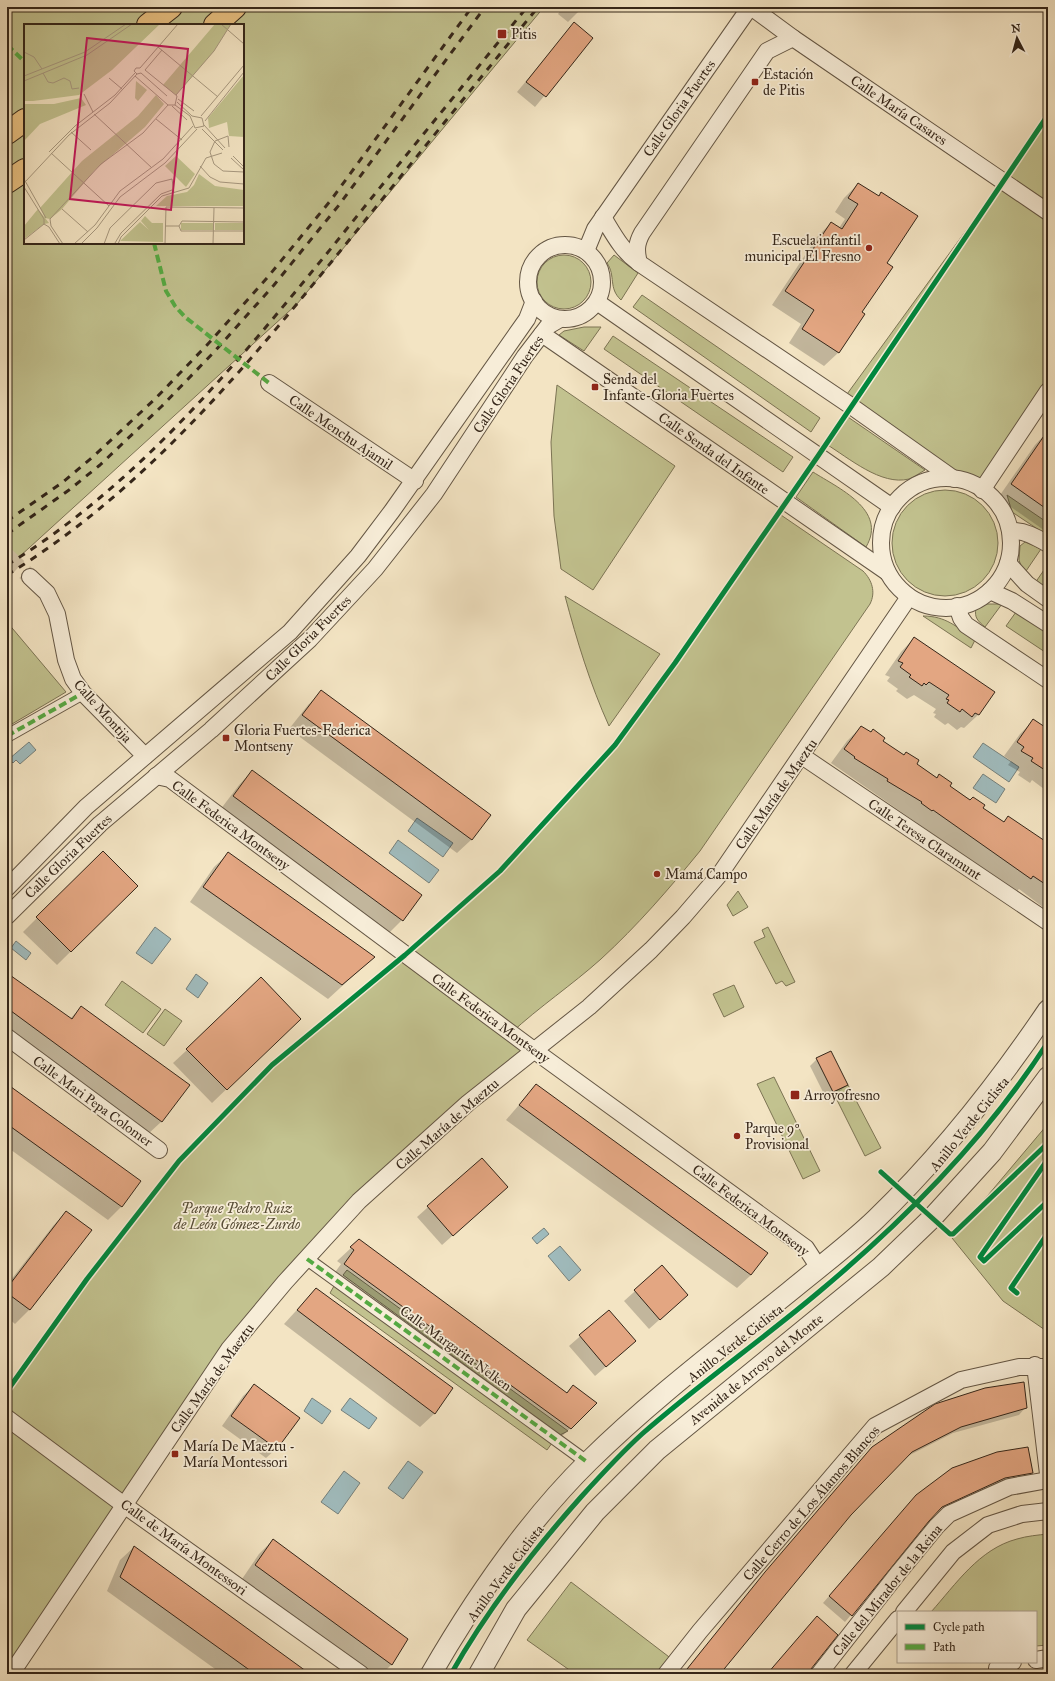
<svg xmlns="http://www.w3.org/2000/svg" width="1055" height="1681" font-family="'IM FELL Great Primer',serif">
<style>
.green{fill:#c2c28f;stroke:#7c7454;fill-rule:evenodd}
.water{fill:#a0bcbe;stroke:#75807c}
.shadow{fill:#0003}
.building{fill:#e3a682;stroke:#352619}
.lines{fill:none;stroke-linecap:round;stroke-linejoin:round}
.minor-tunnel{stroke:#cdbea1;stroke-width:16;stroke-dasharray:16 8;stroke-linecap:butt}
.pedestrian-casing{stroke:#645644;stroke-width:14}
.minor-casing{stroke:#645644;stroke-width:18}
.tertiary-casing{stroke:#645644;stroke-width:22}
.motorway-casing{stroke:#352619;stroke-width:24}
.pedestrian{stroke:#f7edd8;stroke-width:12}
.minor{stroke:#f7edd8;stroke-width:16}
.tertiary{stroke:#f7edd8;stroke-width:20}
.motorway{stroke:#eac282;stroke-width:22}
.rail{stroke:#352619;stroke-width:3;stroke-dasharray:7 7;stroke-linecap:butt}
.quiet{stroke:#54aa42;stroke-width:4;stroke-dasharray:8 4;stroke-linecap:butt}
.cycleway-casing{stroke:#f7edd8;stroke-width:8}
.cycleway{stroke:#00873e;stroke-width:5}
.poi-dot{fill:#8f2418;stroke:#f7edd8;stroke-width:1.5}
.labels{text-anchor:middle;stroke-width:3.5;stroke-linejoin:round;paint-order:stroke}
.poi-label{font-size:14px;fill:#352619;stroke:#f7edd8;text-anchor:start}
.street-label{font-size:14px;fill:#352619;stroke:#f7edd8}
.park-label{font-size:14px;font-style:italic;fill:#584d36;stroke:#f7edd8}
.inset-road{fill:none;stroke:#a7987f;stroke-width:1}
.view{fill:#c2185b;fill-opacity:0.15;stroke:#c2185b;stroke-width:2}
.inset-edge{fill:none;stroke:#352619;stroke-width:2}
</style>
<rect width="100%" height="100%" fill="#f3e4c3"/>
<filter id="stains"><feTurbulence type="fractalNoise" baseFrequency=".005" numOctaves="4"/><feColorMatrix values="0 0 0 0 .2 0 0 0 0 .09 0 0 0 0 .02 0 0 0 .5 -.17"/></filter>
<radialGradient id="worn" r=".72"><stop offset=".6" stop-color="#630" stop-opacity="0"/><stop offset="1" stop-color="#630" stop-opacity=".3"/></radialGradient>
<g class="green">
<path d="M7 7H544L297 304 7 568ZM25 25H243V243H25Z"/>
<path d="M1048 111V391L982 490 968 483 954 479 842 401 1002 181Z"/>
<circle cx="564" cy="282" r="27"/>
<path d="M614 255 638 273 621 300C608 288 616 276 607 263Z"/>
<path d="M642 295 820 418 811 432 633 307Z"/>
<path d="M584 327H601L584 351 559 335 564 331Z"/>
<path d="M613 336 793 457 783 472 604 349Z"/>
<path d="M557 385 675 466 593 590 561 569 554 516 551 442Z"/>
<path d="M845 415 925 470C920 473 914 477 909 479 881 486 849 458 826 444Z"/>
<path d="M813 472C838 488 888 510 866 547L796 497Z"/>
<circle cx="945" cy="543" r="53"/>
<path d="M1007 495 1048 523V536L1012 512Z"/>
<path d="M778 513 863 571C872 580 876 592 870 604L700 851C669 889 637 926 601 959 572 985 539 1007 511 1033L535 1051 468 1103 285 1282 7 1674V1391L87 1279 179 1161 272 1065 405 955 500 871 615 745 675 663Z"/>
<path d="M1025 542 1041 549 1024 574 1019 560 1020 546Z"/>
<path d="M1044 570 1048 573V592L1035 583Z"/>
<path d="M565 596 660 654 609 726C590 684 577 641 565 596Z"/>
<path d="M986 604H1002L985 627C978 621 974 618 976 608Z"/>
<path d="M1016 612 1048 633V654L1006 626Z"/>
<path d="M923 616C946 616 957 627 975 640L971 648Z"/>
<path d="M7 622 66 692 7 727Z"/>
<path d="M738 891 748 907 733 916 727 905Z"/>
<path d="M768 927 795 982 786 986 782 981 776 984 754 942 765 937 762 930Z"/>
<path d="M122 981 161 1009 143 1033 105 1005Z"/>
<path d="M734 985 744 1007 724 1017 713 994Z"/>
<path d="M165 1009 182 1021 164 1046 147 1034Z"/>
<path d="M774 1077 820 1171 803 1179 757 1084Z"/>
<path d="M848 1085 881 1148 865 1156 833 1092Z"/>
<path d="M1047 1125 1048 1126V1332L1003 1301 952 1238Z"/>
<path d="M347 1270 568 1431 560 1435 343 1275Z"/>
<path d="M334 1286 552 1443 547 1450 330 1293Z"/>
<path d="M1048 1534V1645L1036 1646V1612H931C956 1584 979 1549 1017 1539 1027 1536 1038 1535 1048 1534Z"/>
<path d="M571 1582 677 1663 665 1674H575L527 1640Z"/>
</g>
<g class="water">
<path d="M29 742 36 750 20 764 16 760 13 763 9 759Z"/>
<path d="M983 743 1019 767 1009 782 973 757Z"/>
<path d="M983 774 1005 789 996 803 973 788Z"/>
<path d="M417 818 453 843 443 857 408 831Z"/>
<path d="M398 840 439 870 429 883 389 853Z"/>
<path d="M155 927 171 939 152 964 136 953Z"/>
<path d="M16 941 31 953 26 960 11 948Z"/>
<path d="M196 974 208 983 198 998 186 989Z"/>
<path d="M544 1228 549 1234 537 1244 532 1238Z"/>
<path d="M560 1246 581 1270 569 1281 548 1256Z"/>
<path d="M312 1398 331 1411 322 1424 304 1411Z"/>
<path d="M350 1398 377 1418 369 1429 341 1410Z"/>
<path d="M408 1461 423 1472 403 1499 388 1488Z"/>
<path d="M344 1471 360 1483 338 1514 321 1502Z"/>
</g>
<g class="shadow">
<path d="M563 7H583L568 22 558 14Z"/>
<path d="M574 23 592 38 535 107 517 92Z"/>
<path d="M858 184 878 197 882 193 886 263 861 312 864 314 838 353 824 366 789 343 801 324 772 305 817 237 831 223 839 228 845 219 835 212 844 198Z"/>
<path d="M1048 431V533L998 498 1035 445Z"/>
<path d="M914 638 978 715 964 728 961 727 957 730 948 723 945 725 934 717 936 714 933 713 936 709 914 695 907 699 896 691 898 689 887 681 890 677 885 675 901 652Z"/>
<path d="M322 691 490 815 471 840 457 853 289 729 308 705Z"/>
<path d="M1034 720 1048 730V792L1032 780 1030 783 1018 775 1020 772 1008 765 1011 761 1004 756 1020 734Z"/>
<path d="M861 727 1004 822 1008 817 1048 844V911L1019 889 1016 892 831 763 847 741Z"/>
<path d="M252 771 402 920 388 934 220 810 239 785Z"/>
<path d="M103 852 137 886 57 965 23 932Z"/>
<path d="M228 854 374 957 328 999 190 902 214 867Z"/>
<path d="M7 974 70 1019 81 1007 188 1085 161 1122 148 1134 7 1029Z"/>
<path d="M286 1032 212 1103 173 1063 187 1050Z"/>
<path d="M817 1059 847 1085 840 1091 826 1098 810 1066Z"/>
<path d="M7 1085 140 1181 121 1207 108 1220 7 1147Z"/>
<path d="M536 1085 751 1275 737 1288 506 1120Z"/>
<path d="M482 1159 507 1187 442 1245 417 1217Z"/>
<path d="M66 1212 90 1230 29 1310 15 1324 7 1317V1285L53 1226Z"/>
<path d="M351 1248 566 1393 573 1386 582 1417 556 1442 331 1278 341 1264 337 1261Z"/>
<path d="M662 1267 687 1295 649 1329 624 1301Z"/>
<path d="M316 1289 452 1389 434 1414 420 1427 284 1324Z"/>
<path d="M609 1311 624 1351 595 1376 569 1346Z"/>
<path d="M7 1349 11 1351 7 1356Z"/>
<path d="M1023 1383 1025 1408 1019 1415 953 1433 904 1458 850 1514 718 1674H683L759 1580 865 1455Z"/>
<path d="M254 1386 277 1448 266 1458 222 1426 243 1396Z"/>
<path d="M952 1469 1032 1473 1025 1479 998 1485 935 1514 845 1622 823 1603 910 1503Z"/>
<path d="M273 1540 392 1664 382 1674H373L242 1579 259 1554Z"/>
<path d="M134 1547 309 1674H222L107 1591 120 1560Z"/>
</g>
<g class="building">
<path d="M574 22 593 38 546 97 526 82Z"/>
<path d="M858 183 879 196 881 192 918 216 887 263 893 267 862 312 865 314 839 353 802 329 814 310 785 291 831 222 842 229 858 204 848 198Z"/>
<path d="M1048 430V510L1011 484Z"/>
<path d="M914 637 995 692 979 715 975 713 972 717 962 709 960 712 947 703 949 700 946 699 949 695 929 682 926 685 924 683 922 686 909 677 911 675 900 667 903 663 898 661Z"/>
<path d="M321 690 491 815 472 840 302 715Z"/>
<path d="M1033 719 1048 729V772L1031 761 1033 758 1021 751 1024 747 1017 742Z"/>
<path d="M861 726 871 732 873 729 885 738 883 741 904 755 906 752 919 760 917 764 937 778 939 774 952 783 950 786 970 800 973 797 985 805 983 808 1004 822 1008 816 1048 843V886L1033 876 1031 879 933 810 932 811 921 803 922 802 887 781 888 779 854 758 855 757 844 749Z"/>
<path d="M252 770 422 895 403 921 233 796Z"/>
<path d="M103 851 138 886 71 952 36 917Z"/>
<path d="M228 852 375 957 342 985 203 887Z"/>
<path d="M7 973 72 1019 81 1006 190 1085 162 1122 7 1008Z"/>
<path d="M261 977 301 1019 227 1090 186 1049Z"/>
<path d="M831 1051 848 1085 833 1092 816 1058Z"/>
<path d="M7 1084 141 1181 122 1207 7 1124Z"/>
<path d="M536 1084 768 1253 751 1275 519 1105Z"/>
<path d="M482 1158 508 1187 453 1236 427 1206Z"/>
<path d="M66 1211 92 1230 30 1310 7 1293V1288Z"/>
<path d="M359 1239 567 1393 573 1385 597 1403 571 1429 344 1264 354 1250 350 1247Z"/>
<path d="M662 1265 688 1295 660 1320 634 1290Z"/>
<path d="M316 1288 453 1388 435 1414 297 1310Z"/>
<path d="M609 1310 636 1341 606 1367 579 1335Z"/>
<path d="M1024 1382 1027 1408 961 1427 912 1452 851 1515 720 1674H683L765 1572 872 1447 935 1404 985 1388Z"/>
<path d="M254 1384 300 1418 277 1449 231 1416Z"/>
<path d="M1028 1447 1033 1473 1005 1478 942 1507 929 1521 852 1616 829 1596 916 1495 952 1468 997 1452Z"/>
<path d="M273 1539 408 1639 392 1665 255 1565Z"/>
<path d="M134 1546 310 1674H255L120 1577Z"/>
<path d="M817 1616 838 1635 807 1674H767Z"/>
</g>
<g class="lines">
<path class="minor-tunnel" d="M7 556 30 577"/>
<defs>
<g id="pedestrian">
<path d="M7 736 83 693"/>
<path d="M307 1259 587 1462"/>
</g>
<g id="minor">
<path d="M751 7 793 38 1048 212"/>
<path d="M793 38 767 51 642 233C636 244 636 251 639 263L851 406 954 479"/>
<path d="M603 217C614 235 622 251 639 263"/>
<circle cx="565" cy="282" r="37"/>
<path d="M586 251 595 229 750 7"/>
<path d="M597 302 892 507"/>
<path d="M542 334 887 572"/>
<path d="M269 383 415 481"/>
<circle cx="946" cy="543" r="65"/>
<path d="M982 490 1048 391"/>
<path d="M1010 531C1024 530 1036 537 1048 544"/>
<path d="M1008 563 1027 584 1048 599"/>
<path d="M30 577 47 593 57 614 66 660 73 679 83 693 145 756"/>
<path d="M990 591 1012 601 1048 624"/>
<path d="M957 606 961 618 966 625 1048 680"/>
<path d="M802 756 1048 922"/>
<path d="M156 776 170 779 535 1051 806 1248 819 1268"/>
<path d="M7 888 86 807 290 632 358 556 392 511 527 319 534 301"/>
<path d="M7 916 100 824 211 730 310 639 375 569 434 494 525 356 548 326 560 319"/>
<path d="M7 1037 159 1150"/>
<path d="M1035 1365 1048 1474"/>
<path d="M7 1418 124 1505 361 1674"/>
<path d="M904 1612 953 1552 988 1525 1022 1514 1048 1511"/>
<path d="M1036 1660 1048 1658"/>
<path d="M11 1674 229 1349 285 1282 359 1201 468 1103 589 1007 651 950 683 917 720 874 909 597"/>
<path d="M666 1674 700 1631 875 1426 961 1380 1019 1367H1048"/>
<path d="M819 1674 899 1572 936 1527 949 1514 1009 1487 1048 1480"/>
<path d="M853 1674 898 1619"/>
<path d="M998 1674 997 1668 1001 1663 1013 1662"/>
</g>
<g id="tertiary">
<path d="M431 1674C475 1598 526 1523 589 1461 651 1400 721 1347 789 1292 818 1268 849 1245 876 1219 941 1156 998 1084 1048 1010"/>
<path d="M479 1674 516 1609 595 1512 657 1450 881 1267 932 1218 992 1152 1048 1077"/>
</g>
<g id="motorway">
<path d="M148 25 171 7"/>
<path d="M215 25 235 7"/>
<path d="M7 133 25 120"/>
<path d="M7 182 25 170"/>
</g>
</defs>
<use href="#pedestrian" class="pedestrian-casing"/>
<use href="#minor" class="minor-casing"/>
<use href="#tertiary" class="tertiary-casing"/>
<use href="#motorway" class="motorway-casing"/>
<use href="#pedestrian" class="pedestrian"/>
<use href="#minor" class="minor"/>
<use href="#tertiary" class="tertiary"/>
<use href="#motorway" class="motorway"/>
<g class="rail">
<path d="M7 521 63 482 95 455 155 399 207 345 267 278 331 200 472 7"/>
<path d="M7 534 69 490 100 465 162 406 215 351 274 285 339 205 485 7"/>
<path d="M7 565C138 485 237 363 333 246 397 166 462 87 527 7"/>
<path d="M7 575C139 494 236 379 333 260 401 176 470 91 538 7"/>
</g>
<g class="quiet">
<path d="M7 45 25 62"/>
<path d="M154 243 166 291 175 306 185 317 269 383"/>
<path d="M7 736 83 693"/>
<path d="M307 1259 587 1462"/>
</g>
<defs>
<g id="cycleway">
<path d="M1048 1159 980 1257 984 1261 1048 1201"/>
<path d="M881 1172 950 1234H953L1048 1143"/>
<path d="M1017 1293 1011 1288 1048 1233"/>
<path d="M7 1391 87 1279 179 1161 272 1065 405 955 500 871 615 745 675 663 818 456 1048 115"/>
<path d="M451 1674C487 1610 532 1552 581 1497 600 1476 620 1454 642 1434 699 1384 762 1340 820 1291 906 1219 987 1137 1048 1042"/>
</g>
</defs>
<use href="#cycleway" class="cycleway-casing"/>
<use href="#cycleway" class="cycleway"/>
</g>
<g class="poi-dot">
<rect x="497" y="29" width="10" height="10" rx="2"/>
<rect x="751" y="78" width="8" height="8" rx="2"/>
<circle cx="869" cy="248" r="4"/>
<rect x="591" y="383" width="8" height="8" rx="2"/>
<rect x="222" y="734" width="8" height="8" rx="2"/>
<circle cx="657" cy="874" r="4"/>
<rect x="790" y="1090" width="10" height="10" rx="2"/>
<circle cx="737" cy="1136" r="4"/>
<rect x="171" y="1450" width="8" height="8" rx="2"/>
</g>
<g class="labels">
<g class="poi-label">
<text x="511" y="39">Pitis</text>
<text x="763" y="79">Estación<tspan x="763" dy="16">de Pitis</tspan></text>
<text x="861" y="245" text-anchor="end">Escuela infantil<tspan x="861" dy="16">municipal El Fresno</tspan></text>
<text x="603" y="384">Senda del<tspan x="603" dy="16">Infante-Gloria Fuertes</tspan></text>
<text x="234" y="735">Gloria Fuertes-Federica<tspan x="234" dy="16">Montseny</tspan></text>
<text x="665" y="879">Mamá Campo</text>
<text x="804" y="1100">Arroyofresno</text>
<text x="745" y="1133">Parque 9º<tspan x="745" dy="16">Provisional</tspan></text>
<text x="183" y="1451">María De Maeztu -<tspan x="183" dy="16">María Montessori</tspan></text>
</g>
<g class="street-label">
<text transform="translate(679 108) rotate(-55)" y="5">Calle Gloria Fuertes</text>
<text transform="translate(899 110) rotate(34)" y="5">Calle María Casares</text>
<text transform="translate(508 384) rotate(-56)" y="5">Calle Gloria Fuertes</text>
<text transform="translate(341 432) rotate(34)" y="5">Calle Menchu Ajamil</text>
<text transform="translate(714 453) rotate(35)" y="5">Calle Senda del Infante</text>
<text transform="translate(308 638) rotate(-45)" y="5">Calle Gloria Fuertes</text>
<text transform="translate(103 711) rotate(48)" y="5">Calle Montija</text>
<text transform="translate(776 794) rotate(-55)" y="5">Calle María de Maeztu</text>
<text transform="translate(231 825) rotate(36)" y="5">Calle Federica Montseny</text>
<text transform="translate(925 839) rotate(34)" y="5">Calle Teresa Claramunt</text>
<text transform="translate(68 856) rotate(-44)" y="5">Calle Gloria Fuertes</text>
<text transform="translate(491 1018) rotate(36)" y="5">Calle Federica Montseny</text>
<text transform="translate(93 1101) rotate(36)" y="5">Calle Mari Pepa Colomer</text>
<text transform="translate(447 1124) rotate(-41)" y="5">Calle María de Maeztu</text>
<text transform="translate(969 1124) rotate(-51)" y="5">Anillo Verde Ciclista</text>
<text transform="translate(751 1210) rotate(37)" y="5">Calle Federica Montseny</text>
<text transform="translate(735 1343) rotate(-38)" y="5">Anillo Verde Ciclista</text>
<text transform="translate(456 1348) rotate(36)" y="5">Calle Margarita Nelken</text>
<text transform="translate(756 1369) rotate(-39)" y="5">Avenida de Arroyo del Monte</text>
<text transform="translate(212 1378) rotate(-54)" y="5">Calle María de Maeztu</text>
<text transform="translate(811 1503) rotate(-49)" y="5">Calle Cerro de Los Álamos Blancos</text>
<text transform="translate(184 1547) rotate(36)" y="5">Calle de María Montessori</text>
<text transform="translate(505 1573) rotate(-53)" y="5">Anillo Verde Ciclista</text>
<text transform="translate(887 1590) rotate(-51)" y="5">Calle del Mirador de la Reina</text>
</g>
<g class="park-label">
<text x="237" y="1213">Parque Pedro Ruiz<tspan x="237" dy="16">de León Gómez-Zurdo</tspan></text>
</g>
</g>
<g transform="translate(24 24)">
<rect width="220" height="220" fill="#f3e4c3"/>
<path d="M0 0H136L88 46 55 71 9 77H0ZM191 0H207L190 27 152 71 139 61ZM220 51V113L205 112 203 98 185 104 184 94ZM112 57 123 66 114 77 111 74ZM132 71 140 80 121 103 71 146 38 185 26 195 21 194 16 184 58 137 114 92ZM57 74 62 81 16 100 0 117V80H30ZM152 132 171 150 162 163 141 142ZM175 150 191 162 220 166V182H132L143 172 163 168 170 161ZM14 185 25 199 20 200 0 215V202ZM121 192 128 199H139V218L96 217 116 198 125 206 117 197ZM157 199H189V206H157ZM191 199H220V206H191Z" fill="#c2c28f"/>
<path class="inset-road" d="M197 0 220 20M134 23 194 73M0 28 10 33 18 45M116 44 154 0M116 44H112L110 47 113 50 117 49M19 49 24 58 29 59 40 54 46 57 48 65 55 64M117 49 143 72M0 52 61 28 102 0M111 52 144 81H151L153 72 121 46 138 26M85 54 98 65M0 57 63 31 108 0M60 70 69 88M152 71 190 27 207 0M154 75 170 87M151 81 166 92 171 104 180 102 178 94 168 92 153 78M148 82 163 96M70 90 128 144M177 92 220 41M132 95 158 116M181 97 220 48M180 101 201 124M178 105 199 126M47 108 67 126M205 123 204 112 191 117 186 128 190 140 199 147 220 148M25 128 51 102 91 71 111 49M27 129 85 182M209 132 220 143M207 134 220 146M176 142 186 153 196 158 220 160M0 155 22 194M148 155 150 169M2 157 45 111 86 79 113 50M0 163 20 195M38 185 64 208M20 195V200L25 203 36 220M26 195 77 140 119 109 144 81M26 195 27 202 39 220M141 202H155M155 202 157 207H220M155 202 158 197 220 198M0 216 20 200M91 219 97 209 137 170 148 166M50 220 71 201 96 167 139 135 169 102M57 220 73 204 96 173 141 139 173 105M80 220 86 204 132 159 148 155M94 220 97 213 138 172 165 164 182 134 198 129M141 220 142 183 220 184M189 220 190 184"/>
<path class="view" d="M63 14 164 25 147 186 46 175Z"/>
<rect width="220" height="220" class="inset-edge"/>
</g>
<rect width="1055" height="1681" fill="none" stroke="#f3e4c3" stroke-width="24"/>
<rect x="8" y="8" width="1039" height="1665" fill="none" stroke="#352619" stroke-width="2"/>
<rect x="12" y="12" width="1031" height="1657" fill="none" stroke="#352619"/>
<rect x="897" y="1611" width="140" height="52" fill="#f7edd8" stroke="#a99d8c"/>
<rect x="905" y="1624" width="20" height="6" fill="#00873e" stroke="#a99d8c"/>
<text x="933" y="1631" font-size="12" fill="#352619">Cycle path</text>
<rect x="905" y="1644" width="20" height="6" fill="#54aa42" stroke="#a99d8c"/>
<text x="933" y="1651" font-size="12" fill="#352619">Path</text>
<g transform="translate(1017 38) rotate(354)" stroke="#f7edd8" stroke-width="3" paint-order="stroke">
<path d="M0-3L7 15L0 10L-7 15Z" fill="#352619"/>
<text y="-6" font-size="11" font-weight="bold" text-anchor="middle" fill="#352619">N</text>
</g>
<rect width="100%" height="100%" filter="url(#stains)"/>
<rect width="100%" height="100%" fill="url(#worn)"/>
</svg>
